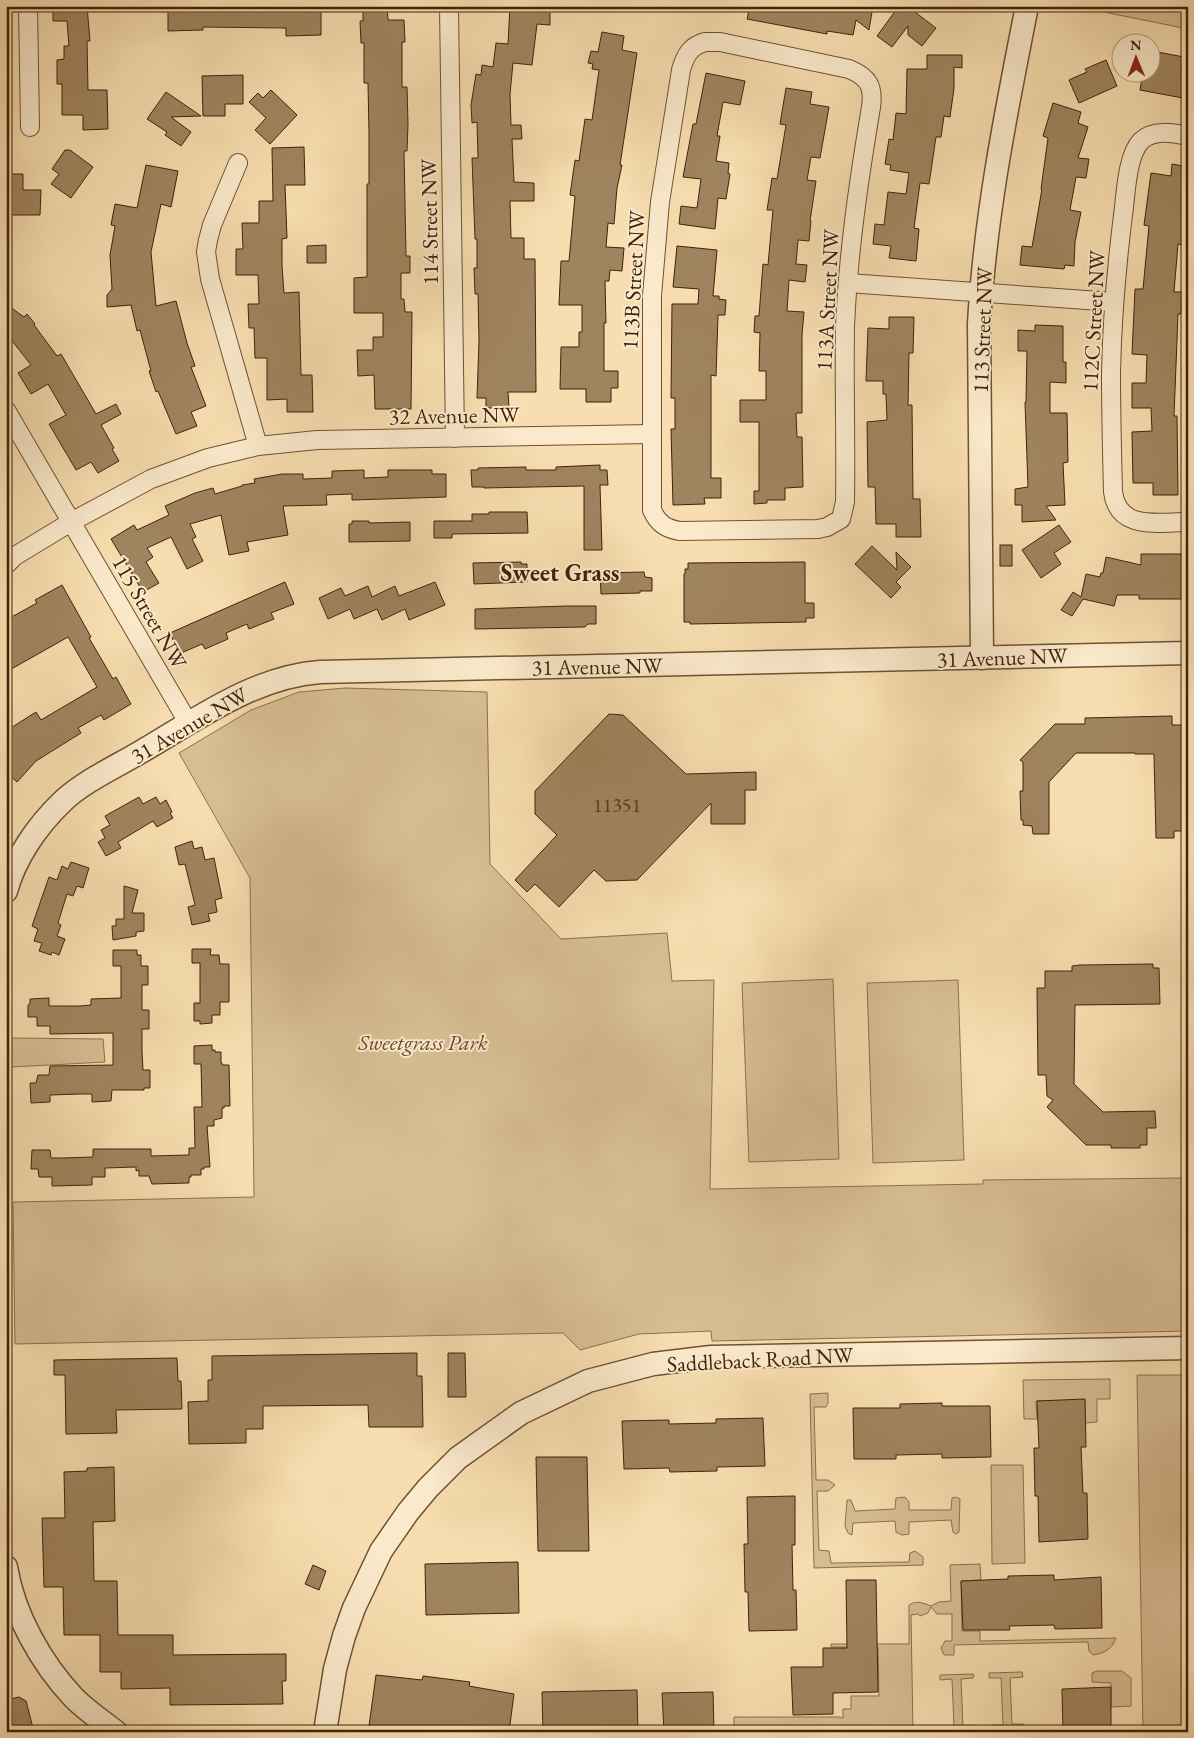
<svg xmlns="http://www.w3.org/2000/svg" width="1194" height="1738" font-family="'EB Garamond',serif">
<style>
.green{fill:#d8bd93;stroke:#8c704e}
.building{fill:#a0845f;stroke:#412309}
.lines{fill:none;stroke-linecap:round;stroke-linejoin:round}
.minor-casing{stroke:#6e5232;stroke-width:20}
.tertiary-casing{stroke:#6e5232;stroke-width:25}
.minor{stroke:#fae9cb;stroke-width:18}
.tertiary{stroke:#fae9cb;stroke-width:22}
.labels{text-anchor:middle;stroke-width:4;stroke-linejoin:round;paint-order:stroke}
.number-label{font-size:20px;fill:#593b1e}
.street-label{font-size:22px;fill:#412309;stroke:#fae9cb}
.park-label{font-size:22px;font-style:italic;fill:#674a2c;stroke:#fae9cb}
.neighbourhood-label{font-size:24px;font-weight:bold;fill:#412309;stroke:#fae9cb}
</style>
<rect width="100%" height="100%" fill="#f7ddaf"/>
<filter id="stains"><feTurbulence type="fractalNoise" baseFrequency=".004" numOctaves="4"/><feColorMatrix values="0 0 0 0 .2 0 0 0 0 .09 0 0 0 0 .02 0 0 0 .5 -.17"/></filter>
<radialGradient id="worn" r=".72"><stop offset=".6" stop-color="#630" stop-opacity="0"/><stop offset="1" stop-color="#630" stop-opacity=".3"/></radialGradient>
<g class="green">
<path d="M1074 6H1188V29Z"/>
<path d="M345 688 487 692 490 864 561 939 667 933 672 981 714 980 710 1189 983 1184V1180L1188 1178V1331L712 1341 711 1331 639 1334 580 1350 563 1333 15 1344 13 1202 254 1197 250 878 179 753 251 710 299 692Z"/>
<path d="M833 979 839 1159 749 1162 742 983Z"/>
<path d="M958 980 964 1160 873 1163 867 983Z"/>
<path d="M12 1038 103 1039 105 1062 12 1067Z"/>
<path d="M1137 1375H1188V1732H1143Z"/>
<path d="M1110 1379V1399H1097V1422L1085 1423V1400L1036 1401 1037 1419H1024L1023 1380Z"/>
<path d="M828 1393V1403L826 1407H814L816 1480H828L835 1485 828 1491H817L819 1550 829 1551 831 1563 909 1562 910 1553 915 1551 923 1557V1565L814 1568 810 1394Z"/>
<path d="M991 1465H1023L1025 1563 992 1564Z"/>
<path d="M905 1497 909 1502V1510H951L952 1498 956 1497 960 1499 959 1532 956 1534 953 1532 951 1520 909 1522V1534L902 1535 896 1532 895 1521 853 1523 852 1535 848 1533 845 1526 847 1500H851L855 1511 895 1509 896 1498Z"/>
<path d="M980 1564 981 1580 961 1581 962 1631H980V1641L1116 1638C1112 1649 1105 1653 1093 1655L1089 1651 1088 1642 954 1645V1655H944L941 1648 945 1641H952V1614H937L931 1607 928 1613 920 1616 918 1614 911 1615 913 1732H734V1717H839L843 1718V1709H851V1696H879L878 1647H831V1644H909V1605C917 1600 923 1603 931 1606L939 1602 951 1601 950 1565Z"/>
<path d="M1097 1671H1122L1131 1678V1706L1111 1707V1683L1092 1682V1673Z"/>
<path d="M1022 1672 1023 1677 1010 1678 1012 1724H1023L1025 1729 1023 1732H992L990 1729 992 1725H1003L1001 1678H989V1673Z"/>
<path d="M973 1674 974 1676 973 1678 961 1679 963 1726H974L975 1730 942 1732 940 1730 942 1727 954 1726 952 1679 940 1680V1675Z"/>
</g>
<g class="building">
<path d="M53 6H87L90 41H87L88 90H107L108 129 83 130V115H62V84H57V60L64 59V46H69L67 21H53Z"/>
<path d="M168 6H305V12L321 11V35L286 36V28L203 27V30L168 31Z"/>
<path d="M387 6 388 20H404L405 42H402V87H407L408 124 407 151H404L406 256H410V273H401V299H404L405 312H412L411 409H375L374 375 358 376 357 350H373V337H383V313H354V278L367 277V184H369V134L368 83H364V43H361L360 21H363V7Z"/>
<path d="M510 6H550V25L537 24 532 65 513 63 510 94 511 125H521L522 139H512L514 182 534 183V201H510L511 238H524V259H535L536 392H508L509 408H486V398H477L479 341 478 294H475L474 268H477V239H475L472 158H478L477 122 472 123 471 105 476 74 481 75 482 65 493 67 496 43 508 44Z"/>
<path d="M750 6H873L869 30 856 20 853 35 827 31V34L747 19Z"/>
<path d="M899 6H907L936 28 922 46 908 35V26L892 47 877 36Z"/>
<path d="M602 32 624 36 622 50 637 53 620 165H622L617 188 614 224 608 223 606 247 624 248 622 271 610 270 609 281H605L606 323H604V371H618V388H611V402H586V389H560L561 347H579V332H582V305H559L561 261H569L575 196 570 195 575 160 579 161 585 119 592 120 599 70 592 69 593 64 588 63 591 51 598 52Z"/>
<path d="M1152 51 1184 57 1181 73 1188 75V99L1140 90 1143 72H1152Z"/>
<path d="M927 55H962V68L954 67V88L950 117 944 116 941 137H936L929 184 920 183 914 228 919 229 916 261 889 258 891 246 873 244 875 224 884 225 888 192 906 194 909 173 890 170 891 165 885 164 889 139 893 140 896 113 906 114 907 69H927Z"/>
<path d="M1106 60 1117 86 1079 103 1069 80 1087 72 1085 69Z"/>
<path d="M706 73 745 81 740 105 723 102 717 136H720L716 161 729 163 728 173 730 174 726 199 718 198 715 229 679 224 681 206 697 208 701 179 683 177 693 124H696Z"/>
<path d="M243 75V104H225V116H203L202 76Z"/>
<path d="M786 88 812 92 810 104 829 107 820 158 811 157 807 180 816 181 810 221H811L809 241 798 240 796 264 807 265 805 282 789 280 787 311 804 312 802 335V413H796L797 437H802L803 487 785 488V500H767V503L754 504V491H759V422H740V400H766V371H759L760 333 754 332 755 316H759L763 264 768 265 773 210H767L772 178 777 179 786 125 780 124Z"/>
<path d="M271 90 297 115 270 144 255 130 266 118 249 102 258 93 263 98Z"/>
<path d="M166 92 201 116 171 117 191 132 181 146 165 135 167 132 147 119Z"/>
<path d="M1053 103 1081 112 1078 123 1088 127 1078 158 1089 159 1086 178 1076 177 1070 210 1081 212 1075 242 1074 266 1065 265 1064 269 1020 265 1022 246 1032 247 1042 189H1041L1048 138 1043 136Z"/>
<path d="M304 147 305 185H285L287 238 282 239V266L284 293 299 292 301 375H312L313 412H287V399L267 400V358H255L254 328H249L248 304H259L258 275H236V249H243L242 223H259V201H273L272 148Z"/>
<path d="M65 150H70L93 167 71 198 51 184 59 174 52 169Z"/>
<path d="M1172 164 1188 167V219L1184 245 1178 244 1174 292H1183L1181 314H1178L1174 416H1177L1178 495H1153V483H1133L1132 432 1152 431 1151 408H1132V383H1146L1147 355 1132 354 1134 311 1135 289H1143L1149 226 1144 225 1151 173 1171 176Z"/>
<path d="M146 165 178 171 171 207 161 204 151 252 156 306 176 301 187 343 195 366 191 367 206 406 191 412 197 426 176 434 158 391 156 392 149 371H151L140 330 137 331 131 305 107 307V295L112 289 110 255 115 226 111 225 115 204 137 208Z"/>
<path d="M6 174H23V190H41L40 215H6Z"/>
<path d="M326 245V263H307V246Z"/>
<path d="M677 246 717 250 713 296H719V299L726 300 725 315H718L716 376 711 375V478H721V498H704L705 504 673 505 671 429H675V398H671L672 304H698L699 289 673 287Z"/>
<path d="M6 304 24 317 27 314 35 324 34 325 57 356 61 354 96 414 116 404 121 414 101 425 114 448 112 449 119 461 98 473 91 462 76 470 49 424 66 415 48 384 31 394 18 373 31 365 6 333Z"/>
<path d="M889 317H914L913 353H909L908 405H912L913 499H920L921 537H896V524H876L875 487H868L867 422 887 420 886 394H883V381H866L868 328 889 329Z"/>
<path d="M1035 325 1063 326V362H1066V383L1050 382V413H1067L1068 462 1063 463 1065 505 1046 506 1056 520 1022 522V505H1015V489L1028 487 1025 402H1026L1027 351H1018V330L1035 331Z"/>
<path d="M600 465V470H607L608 485H600L602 550H584V486L484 488V487H472L471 470H478V468L526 467V470H556V467Z"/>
<path d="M364 470V478L388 477V470H432V474H446V497L352 500V494L326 495 327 505 283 506 288 535 247 542 249 551 229 555 221 515 190 524 196 537 192 539 203 561 187 569 171 537 147 548 153 557 146 562 159 583 143 592 111 539 134 525 137 530 169 515 165 506 195 493 213 488 215 494 242 486V485L255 483 254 479 282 474H303V479L332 478V471Z"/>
<path d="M489 512H527L528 533 452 534V538H434V521H472V514H489Z"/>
<path d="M352 521H369V523L410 522V541L349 542V524H352Z"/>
<path d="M1059 525 1071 542 1054 553 1061 564 1041 578 1022 550Z"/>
<rect x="1000" y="545" width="12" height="21"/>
<path d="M872 546 897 570 896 552 911 567 896 582 901 587 891 598 855 564Z"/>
<path d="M1141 554H1188V599H1139V595H1117L1114 606 1083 599 1072 616 1061 610 1073 592 1081 597 1086 574 1100 577 1101 573H1103L1106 557 1141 565Z"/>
<path d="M521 562V564H527V582L474 584 473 563Z"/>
<path d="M805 562V603H814V618H806V622L690 624V622H684V574H685V569H688V563Z"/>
<path d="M644 572 645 577 652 578V591H640V593L601 594 600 573Z"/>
<path d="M285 582 294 604 271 613 274 619 249 629 247 624 226 633 228 639 205 649 202 644 179 654 170 633Z"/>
<path d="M435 582 445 605 409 620 405 609 382 620 377 609 354 619 350 609 328 619 319 598 341 588 345 596 368 586 372 597 395 586 399 596Z"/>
<path d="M62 585 91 637 89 638 113 679 116 677 131 704 104 720 101 715 78 728 81 733 36 761 17 782 6 772V731L36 712 41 720 97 687 68 637 6 672V620L37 603 35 600Z"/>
<path d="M567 606H596V624H588L585 627 475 629V609Z"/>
<path d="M609 714 623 715 686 774 756 772V790H745V824H711V803L637 880 606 881 594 870 559 907 535 884 527 892 515 880 557 835 535 814V791Z"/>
<path d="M1172 716V725H1188V831H1174V838H1156L1154 754H1135V753H1076L1049 782V834H1033L1032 826 1023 825V820H1021L1020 791H1023V762L1020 760 1055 724H1085V718Z"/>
<path d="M139 797 143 804 156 797 160 804 166 800 172 812 170 813 173 818 157 827 153 821 118 842 121 848 106 856 98 842 105 838 101 830 110 825 105 816Z"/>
<path d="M192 841 194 849 202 847 205 860 214 858 222 898 215 900 217 912 208 914 210 921 192 925 188 907 195 905 185 864 179 865 175 847Z"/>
<path d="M71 862 89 868 83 888 77 886 73 896 67 894 58 923 61 925 57 936 65 939 59 955 52 952 51 955 39 951 42 943 34 941 38 929 32 926 49 877 57 880 62 866 68 869Z"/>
<path d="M124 886 138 890 132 913H144V931L136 932V936L113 940 112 926H116V919H124Z"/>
<path d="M192 949H211L210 955H219L220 964H229V1002H220V1015H212V1023L200 1024V1021H194V1003H200V963H192Z"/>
<path d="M113 950H137V955H141V966H148V985H142V1010H149V1029H142V1051L143 1070H150V1088H144V1090H112L111 1101 92 1102V1094H80L50 1095V1102L31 1103 30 1083H36L38 1075H49L50 1066 113 1065V1033L50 1034V1026H37V1017H28V1005L30 1004V999L49 998V1006H80L91 1005V999L121 998V966H113Z"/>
<path d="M1153 964V968H1159L1160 1004 1075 1005 1074 1084 1103 1112 1155 1111 1156 1128H1147V1145H1140V1148H1111V1145H1086L1047 1107 1053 1100 1047 1096 1046 1075H1038L1037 988H1045V971H1072V966L1080 965Z"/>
<path d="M212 1045V1050H215V1052H221V1063H222V1065H229L230 1106H224V1108H222V1118L214 1120V1126H207L210 1167H204V1169H201V1175H191V1177H189V1183L152 1184 149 1176H139V1170L136 1171V1167L105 1168V1177H92V1185L52 1186V1177H39L38 1169H31L32 1150H50L51 1158H62L93 1157V1149H151V1156L189 1155V1148H195L194 1107H202L201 1064H194V1046Z"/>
<path d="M417 1353V1376H422L423 1427H369L368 1405 263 1406V1429H246V1443L189 1444 188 1402 208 1401V1380H212V1356Z"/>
<path d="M448 1353H465L466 1397H448Z"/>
<path d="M177 1358 178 1381H181L182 1409 116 1410 117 1433 66 1434 65 1375H54V1360Z"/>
<path d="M1085 1399 1086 1447H1081L1083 1493H1087L1088 1539 1039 1542 1038 1496H1035L1034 1448H1039L1037 1401Z"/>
<path d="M942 1403V1406H990L991 1457 942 1458V1454L896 1455V1459H854L853 1408H900V1404Z"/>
<path d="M763 1418 765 1466 717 1467V1471L670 1472 669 1468 624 1469 622 1421 669 1420V1424L716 1423V1419Z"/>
<path d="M536 1457H587L589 1551H538Z"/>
<path d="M114 1467 115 1521 93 1522 94 1581H117L118 1635H173V1655L286 1654V1681H282L283 1704 170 1705V1688L121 1689V1672H100V1635H64L63 1587H44L42 1518H65L64 1472 87 1471V1468Z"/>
<path d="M795 1496V1545H792L793 1590H796L797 1630 749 1631 748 1592H745L744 1544H748L747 1497Z"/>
<path d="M518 1562 519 1613 426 1615 425 1564Z"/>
<path d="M313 1565 326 1571 319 1590 305 1584Z"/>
<path d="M1054 1575V1580L1101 1577 1102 1628 1055 1629 1054 1625 1009 1626 1010 1630H963L961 1581 1008 1579V1576Z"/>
<path d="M846 1580H876L878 1692 833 1693V1714L793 1715 791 1667H823V1648H847Z"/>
<path d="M376 1675 422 1680 423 1676 470 1682 469 1686 514 1694 509 1732H451L418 1727 417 1732H415L369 1726Z"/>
<path d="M1111 1687V1732H1063L1062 1689Z"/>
<path d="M637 1690 638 1732H543L542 1692Z"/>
<path d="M713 1692 714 1732H664L662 1693Z"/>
<path d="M19 1697 26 1701 34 1732H6V1700Z"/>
</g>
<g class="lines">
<defs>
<g id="minor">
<path d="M28 6 30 127"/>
<path d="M449 6 455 438"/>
<path d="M705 42H720L849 69C868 77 874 86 871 107 859 179 848 253 845 327 844 385 846 444 845 502L841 519 827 527 818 529 680 531C667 529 658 524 652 510V296L660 202 681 70C685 56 690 46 705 42Z"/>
<path d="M1188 136C1173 133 1153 129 1141 141 1128 154 1126 189 1124 207 1117 262 1112 318 1111 374 1111 413 1112 453 1113 492 1118 531 1158 522 1188 522"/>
<path d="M238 163 212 225 208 240 206 252 210 279 258 446"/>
<path d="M848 283 1114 302"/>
<path d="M6 410 189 724"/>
<path d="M6 565 15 556 71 522 151 479 208 458 258 446 317 440 651 434"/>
</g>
<g id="tertiary">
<path d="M982 658 979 324C985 216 1006 112 1027 6"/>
<path d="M6 891C15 858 37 826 62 802 81 783 115 767 139 753 196 720 253 677 320 672L1188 653"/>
<path d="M6 1567C14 1615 41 1663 74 1698 87 1711 102 1721 116 1732"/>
<path d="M325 1732 335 1669 344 1636 354 1608 381 1551 408 1512 428 1488 458 1458 521 1413 588 1381 653 1364 711 1357 1188 1348"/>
</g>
</defs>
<use href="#minor" class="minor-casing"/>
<use href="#tertiary" class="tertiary-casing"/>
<use href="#minor" class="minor"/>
<use href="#tertiary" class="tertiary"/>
</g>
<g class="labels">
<g class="number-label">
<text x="617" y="812">11351</text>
</g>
<g class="street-label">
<text transform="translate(429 222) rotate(-91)" y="8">114 Street NW</text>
<text transform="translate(633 280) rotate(-87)" y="8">113B Street NW</text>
<text transform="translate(827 300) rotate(-87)" y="8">113A Street NW</text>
<text transform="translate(1093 321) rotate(-87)" y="8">112C Street NW</text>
<text transform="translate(982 330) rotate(-88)" y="8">113 Street NW</text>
<text transform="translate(454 415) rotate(-1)" y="8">32 Avenue NW</text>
<text transform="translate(150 612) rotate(60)" y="8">115 Street NW</text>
<text transform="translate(1002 657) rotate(-2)" y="8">31 Avenue NW</text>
<text transform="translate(597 666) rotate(-1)" y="8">31 Avenue NW</text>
<text transform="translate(189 725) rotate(-30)" y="8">31 Avenue NW</text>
<text transform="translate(760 1359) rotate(-3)" y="8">Saddleback Road NW</text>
</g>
<g class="park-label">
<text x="423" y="1050">Sweetgrass Park</text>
</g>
<g class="neighbourhood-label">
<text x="560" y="581">Sweet Grass</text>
</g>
</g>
<rect width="1194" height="1738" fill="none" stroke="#f7ddaf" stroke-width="25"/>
<rect x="8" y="8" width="1179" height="1723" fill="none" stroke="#412309" stroke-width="2.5"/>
<rect x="12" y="12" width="1169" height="1713" fill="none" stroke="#412309"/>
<g transform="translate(1136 58) rotate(359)"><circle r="24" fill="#fae9cb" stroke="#b09a7d"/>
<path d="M0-4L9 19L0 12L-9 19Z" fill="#8f2418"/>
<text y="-8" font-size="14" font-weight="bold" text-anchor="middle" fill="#412309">N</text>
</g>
<rect width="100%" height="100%" filter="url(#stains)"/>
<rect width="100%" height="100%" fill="url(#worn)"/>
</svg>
